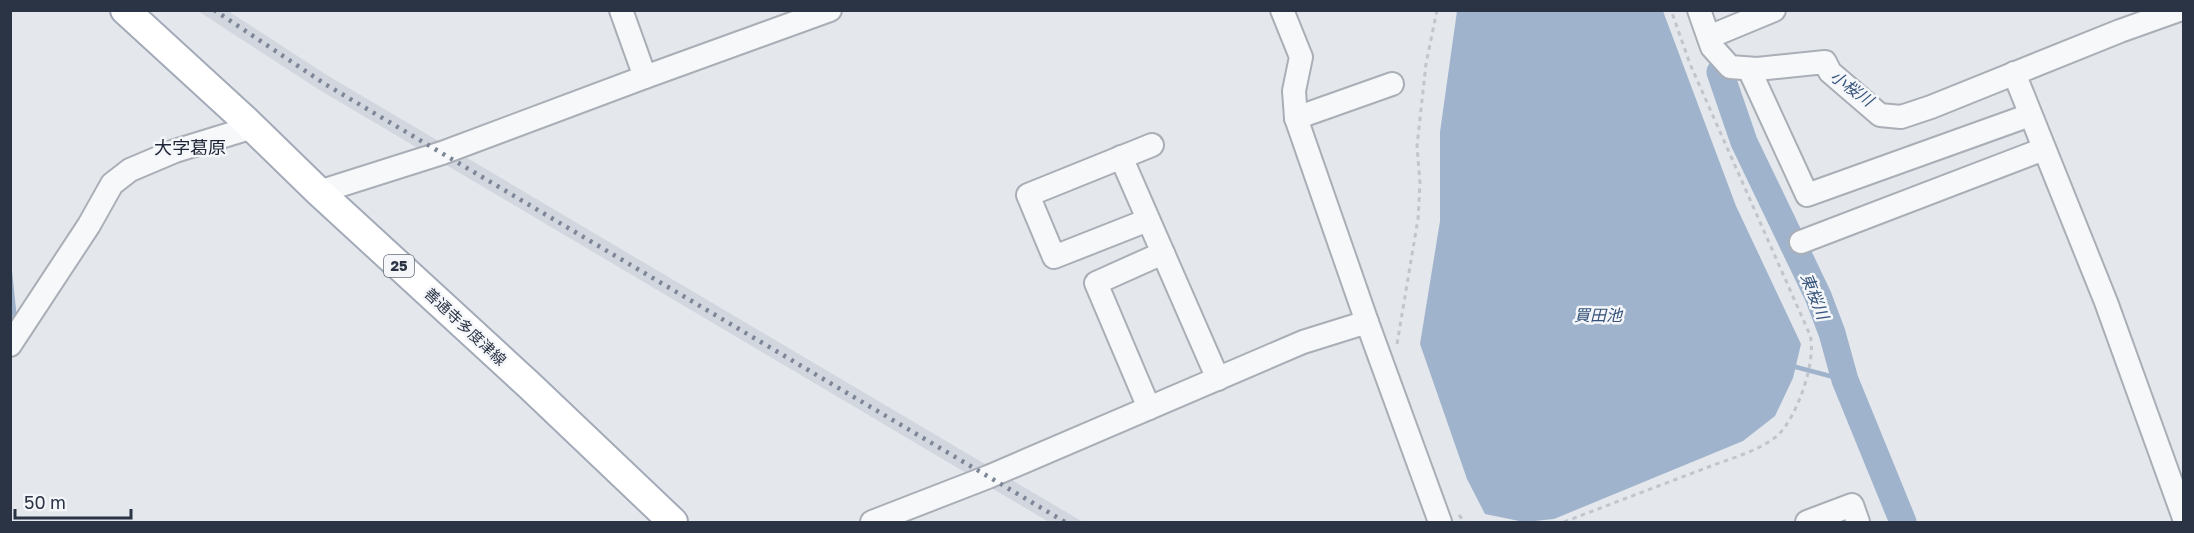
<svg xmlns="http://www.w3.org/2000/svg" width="2194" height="533" font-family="'Golos Text','Noto Sans JP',sans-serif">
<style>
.built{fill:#d2d6de}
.water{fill:#9fb4cc}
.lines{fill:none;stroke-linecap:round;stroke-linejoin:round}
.stream{stroke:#9fb4cc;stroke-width:4.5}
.river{stroke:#9fb4cc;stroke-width:27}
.minor-casing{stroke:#a9aeb7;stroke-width:26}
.major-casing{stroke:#a3abb8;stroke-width:32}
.path{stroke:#c2c5cb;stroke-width:3;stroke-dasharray:4.5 4.5;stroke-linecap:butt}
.minor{stroke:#f7f8fa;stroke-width:22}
.major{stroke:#fff;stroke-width:28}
.rail{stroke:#7d8696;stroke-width:4.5;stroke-dasharray:3 6;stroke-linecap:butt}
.labels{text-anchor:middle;stroke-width:5;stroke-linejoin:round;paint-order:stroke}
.shield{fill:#f4f6f9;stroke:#676e7b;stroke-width:1.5}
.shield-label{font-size:14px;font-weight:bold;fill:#2b3445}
.street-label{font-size:15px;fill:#2b3445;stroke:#f4f6f9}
.water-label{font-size:16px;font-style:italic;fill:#34527a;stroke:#f4f6f9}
.quarter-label{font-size:18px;fill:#1d2536;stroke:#f4f6f9}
</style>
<rect width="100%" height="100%" fill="#e4e7ec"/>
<path class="built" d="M198 11H228L330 77 1083 522H1049L318 89Z"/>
<path class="water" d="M1457 11H1663L1736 206 1801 344 1793 378 1775 416 1743 441 1554 519 1524 522 1485 514 1467 479 1420 344 1440 221V132Z"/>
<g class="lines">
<g class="stream">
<path d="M10 273 15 321"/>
<path d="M1792 366 1845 380"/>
</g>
<path class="river" d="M1720 72 1744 142 1818 296 1832 333 1845 380 1903 522"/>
<defs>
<g id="minor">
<path d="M621 10 645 77"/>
<path d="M1282 10 1301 57 1294 91 1296 118 1367 322 1440 522"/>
<path d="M1699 10 1712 47 1730 67 1757 69 1825 62 1830 72 1880 115 1901 117 1931 107 2120 31 2179 10"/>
<path d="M1709 37 1774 10"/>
<path d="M1749 69 1807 195 2030 115"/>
<path d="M2014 73 2106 302 2184 518"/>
<path d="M1296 118 1392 84"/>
<path d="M1121 157 1218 379"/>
<path d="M319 192 442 153 645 77 830 10"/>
<path d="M1148 220 1054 257 1028 195 1152 145"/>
<path d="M1801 242 2044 149"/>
<path d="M10 345 89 225 112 184 130 170 175 151 253 127"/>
<path d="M1149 408 1096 283 1163 253"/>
<path d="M872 522 988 477 1303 342 1367 322"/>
<path d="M1807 522 1852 505 1858 522"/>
</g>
<path id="major" d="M125 10 245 120 319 192 529 385 673 522"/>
</defs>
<use href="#minor" class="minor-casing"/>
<use href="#major" class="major-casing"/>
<g class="path">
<path d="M1397 344 1418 219 1420 183 1417 146 1426 64 1437 10"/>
<path d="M1459 515 1465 522"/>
<path d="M1564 522C1611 504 1658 486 1706 468 1728 459 1757 452 1777 436 1797 418 1817 360 1810 335L1690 64 1671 10"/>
</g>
<use href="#minor" class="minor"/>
<use href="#major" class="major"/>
<path class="rail" d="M214 10 325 84 1065 522"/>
</g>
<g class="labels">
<rect class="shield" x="384" y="255" width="30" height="22" rx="4.5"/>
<g class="shield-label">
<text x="399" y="271">25</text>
</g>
<g class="street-label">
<text transform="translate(465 327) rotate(43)" y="5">善通寺多度津線</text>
</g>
<g class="water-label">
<text transform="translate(1852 88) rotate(36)" y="6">小桜川</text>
<text transform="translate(1815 296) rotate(68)" y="6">東桜川</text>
<text x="1598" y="321">買田池</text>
</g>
<g class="quarter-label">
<text x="190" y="154">大字葛原</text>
</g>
</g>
<rect width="2194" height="533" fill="none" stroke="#2b3445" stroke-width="24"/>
<path d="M15 509v9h116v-9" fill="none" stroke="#2b3445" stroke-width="3"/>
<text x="24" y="509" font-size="18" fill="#2b3445" stroke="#f4f6f9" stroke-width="4.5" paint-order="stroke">50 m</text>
</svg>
